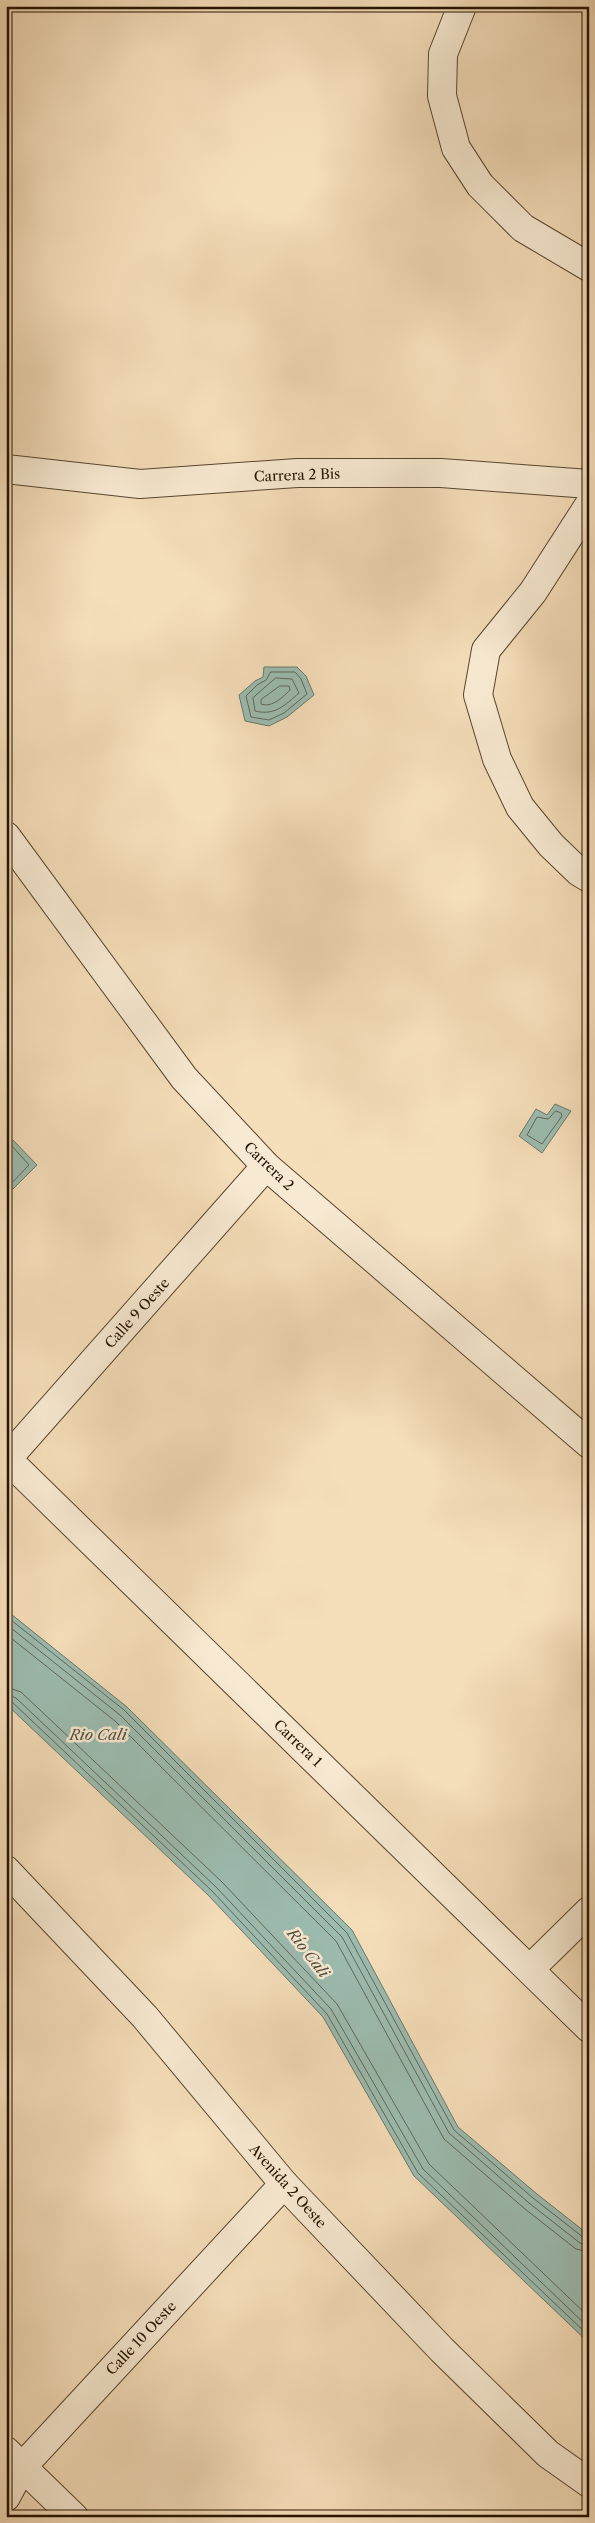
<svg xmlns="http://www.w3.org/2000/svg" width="595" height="2523" font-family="'Libre Caslon Text',serif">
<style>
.water{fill:#9cbcb0;stroke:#6c786a}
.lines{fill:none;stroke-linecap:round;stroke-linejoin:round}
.shore{stroke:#606758;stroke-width:1}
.minor-casing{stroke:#59452f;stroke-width:30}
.tertiary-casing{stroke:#59452f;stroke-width:30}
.minor{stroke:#f8ead2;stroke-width:28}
.tertiary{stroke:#f8ead2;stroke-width:28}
.labels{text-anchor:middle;stroke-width:5;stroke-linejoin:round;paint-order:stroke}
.street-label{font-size:14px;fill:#251201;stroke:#f8ead2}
.water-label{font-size:15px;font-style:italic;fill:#4f4e3e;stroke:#f8ead2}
</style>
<rect width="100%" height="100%" fill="#f5deba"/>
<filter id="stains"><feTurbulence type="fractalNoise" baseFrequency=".004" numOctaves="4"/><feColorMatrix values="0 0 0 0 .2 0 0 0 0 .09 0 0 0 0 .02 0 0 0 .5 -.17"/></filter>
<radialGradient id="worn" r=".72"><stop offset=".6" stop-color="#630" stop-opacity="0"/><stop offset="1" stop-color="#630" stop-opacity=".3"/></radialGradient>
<g class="water">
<path d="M264 667H297L306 676 314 695 287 717 269 726 245 721 239 695 255 681 263 677Z"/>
<path d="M555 1104 571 1111 542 1153 519 1136 536 1109 547 1115Z"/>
<path d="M11 1138 37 1165 7 1195 6 1143Z"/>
<path d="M6 1610 127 1707 352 1930 458 2127 537 2194 589 2235V2343L414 2176 323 2017 208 1895 6 1704Z"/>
</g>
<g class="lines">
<g class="shore">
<path d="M271 672H295L301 679 307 694 284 713 269 720 251 717 246 696 257 685 266 680Z"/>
<path d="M276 678 292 679 299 693C285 705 275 716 255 711L253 698Z"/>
<path d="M280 686H289L290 690C283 697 272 708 261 704V700Z"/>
<path d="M556 1111 561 1113 562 1116 542 1144 527 1135 537 1117 548 1119Z"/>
<path d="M6 1146H12L29 1165 6 1189"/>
<path d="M6 1616 124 1710 347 1933 454 2130 533 2198 584 2238 589 2239"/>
<path d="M6 1624 120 1715 342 1937 449 2133 529 2203 580 2243 589 2245"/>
<path d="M6 1634 115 1721 336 1941 444 2139 525 2209 576 2249 589 2252"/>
<path d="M6 1687 21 1692 222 1882 337 2004 429 2164 589 2317"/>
<path d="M6 1694 16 1698 216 1887 331 2009 423 2169 589 2328"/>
<path d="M6 1701 12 1702 212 1891 327 2014 418 2173 589 2336"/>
</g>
<defs>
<g id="minor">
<path d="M462 6 443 54 442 96 456 148 480 185 523 228 589 267"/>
<path d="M6 469 140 484 297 473H441L589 484"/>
<path d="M589 505 533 592 486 650 478 695 497 759 520 807 551 845 579 872 589 878"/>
<path d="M7 1459 266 1166"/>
<path d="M6 1870 145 2017 284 2184 442 2350 548 2454 589 2483"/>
<path d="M530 1969 589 1911"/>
<path d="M6 2451 74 2517"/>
<path d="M6 2497 22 2467 284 2184"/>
</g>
<g id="tertiary">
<path d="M6 836 184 1078 266 1166 589 1444"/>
<path d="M6 1458 589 2028"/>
</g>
</defs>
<use href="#minor" class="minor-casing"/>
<use href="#tertiary" class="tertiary-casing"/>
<use href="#minor" class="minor"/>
<use href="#tertiary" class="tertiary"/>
</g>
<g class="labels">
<g class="street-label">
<text transform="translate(297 475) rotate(-2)" y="5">Carrera 2 Bis</text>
<text transform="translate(269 1166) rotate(44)" y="5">Carrera 2</text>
<text transform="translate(137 1313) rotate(-48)" y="5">Calle 9 Oeste</text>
<text transform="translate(298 1743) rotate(44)" y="5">Carrera 1</text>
<text transform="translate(288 2186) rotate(48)" y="5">Avenida 2 Oeste</text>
<text transform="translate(141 2338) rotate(-47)" y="5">Calle 10 Oeste</text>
</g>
<g class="water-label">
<text x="98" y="1740">Rio Cali</text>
<text transform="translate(308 1953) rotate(52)" y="5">Río Cali</text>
</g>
</g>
<rect width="595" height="2523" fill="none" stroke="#f5deba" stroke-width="25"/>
<rect x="8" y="8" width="580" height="2508" fill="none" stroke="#251201" stroke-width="2.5"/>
<rect x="12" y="12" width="570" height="2498" fill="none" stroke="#251201"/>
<rect width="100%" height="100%" filter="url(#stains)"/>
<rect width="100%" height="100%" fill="url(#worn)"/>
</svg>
